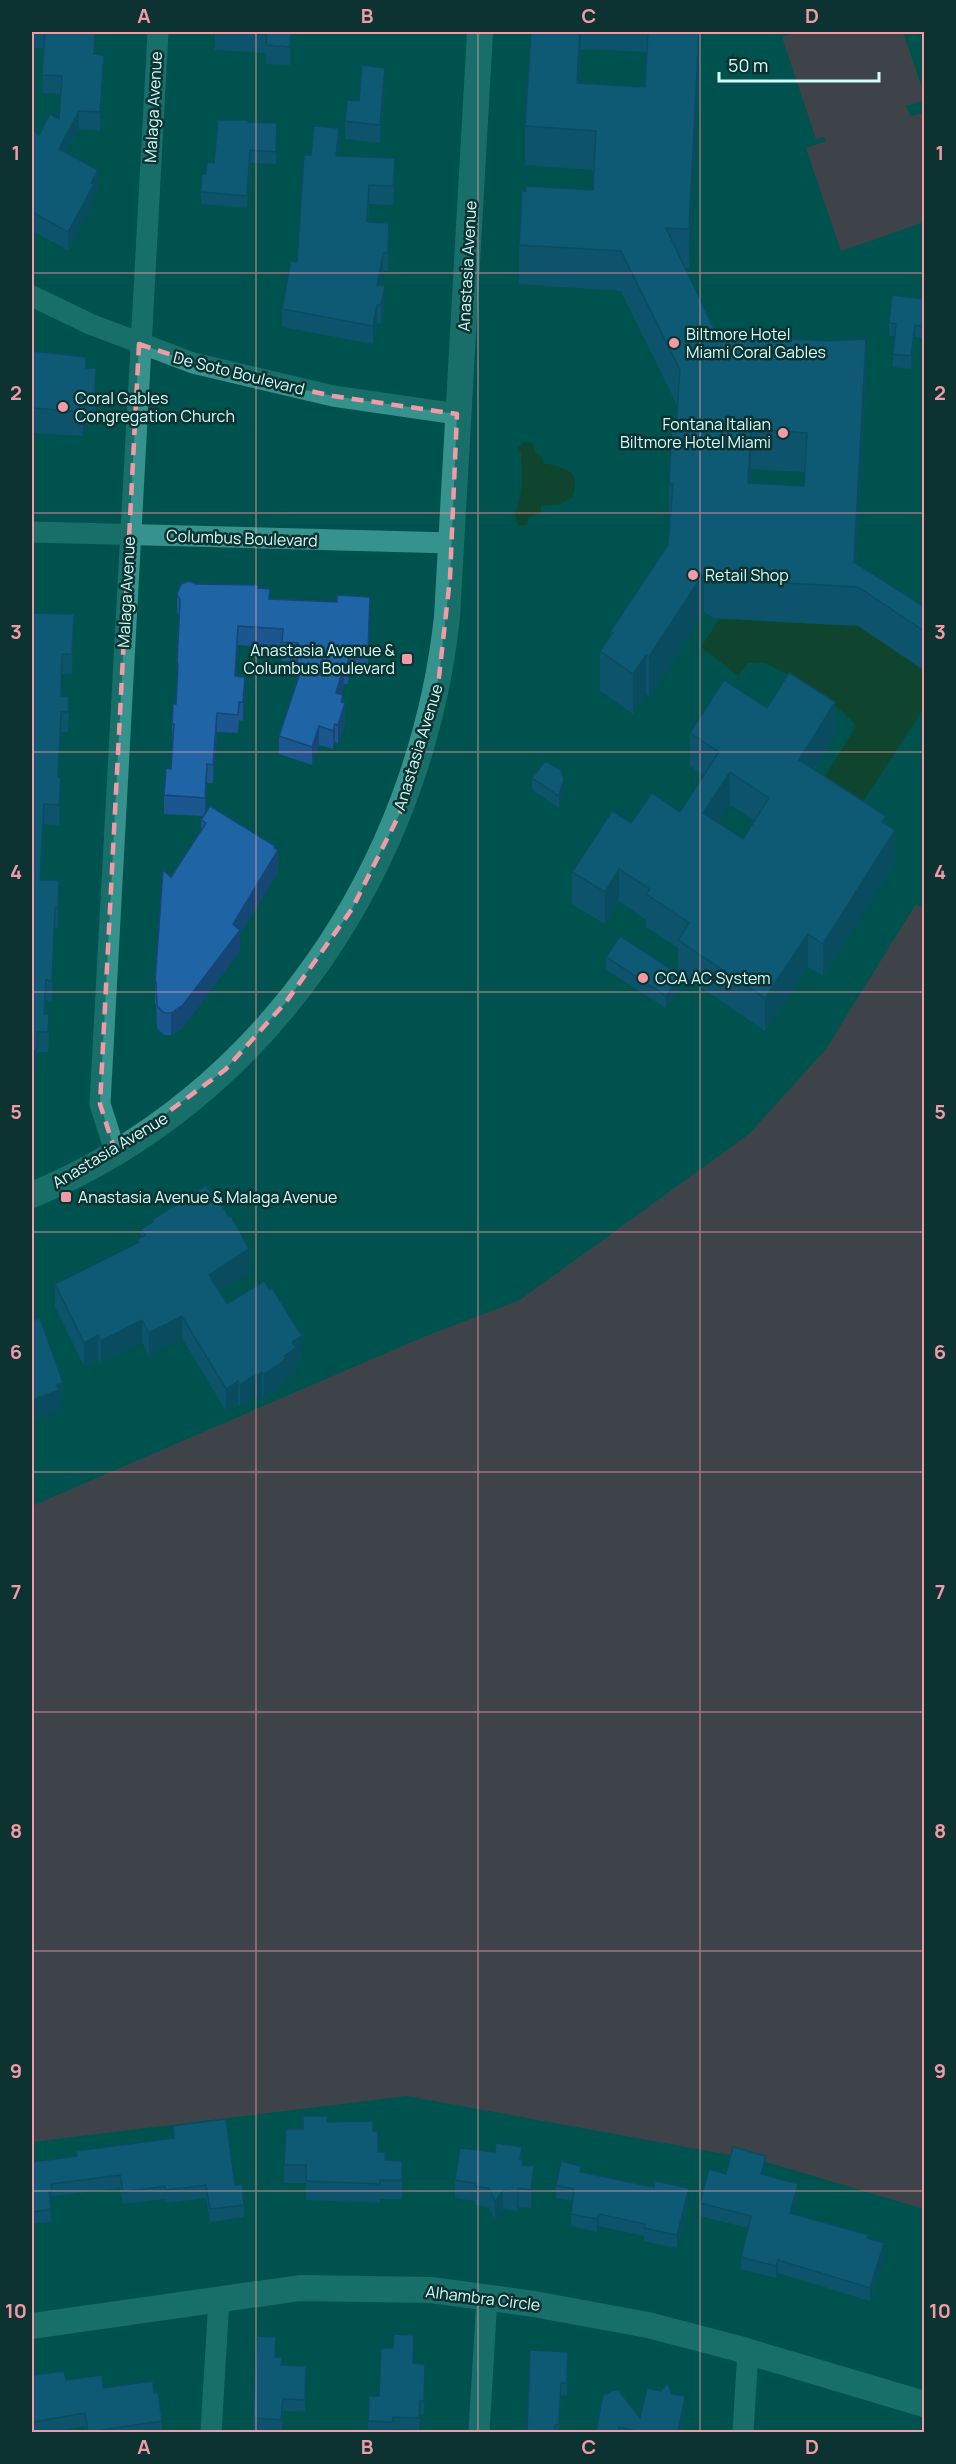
<svg xmlns="http://www.w3.org/2000/svg" width="956" height="2464" font-family="Manrope,sans-serif">
<style>
.green{fill:#8a3244}
.water{fill:#233709}
.lines{fill:none;stroke-linecap:round;stroke-linejoin:round}
.minor{stroke:#36928d;stroke-width:21}
.tertiary{stroke:#36928d;stroke-width:26}
.wall{fill:#1b568e;fill-rule:evenodd}
.shaded-wall{fill:#164674}
.building{fill:#1f64a5;stroke:#164674;stroke-width:1.5;fill-rule:evenodd}
.marked{fill:none;stroke:#f39aa7;stroke-width:4.5;stroke-dasharray:12 8;stroke-linejoin:round}
.grid{fill:none;stroke:#f39aa7;stroke-width:1.5;stroke-opacity:0.55}
.poi-dot{fill:#f39aa7;stroke:#0c3331;stroke-width:2}
.labels{text-anchor:middle;stroke-width:5;stroke-linejoin:round;paint-order:stroke}
.street-label{font-size:16px;fill:#d3fdfa;stroke:#0c3331}
.poi-label{font-size:16px;fill:#d3fdfa;stroke:#0c3331;text-anchor:start}
.neatline{fill:none;stroke:#f39aa7;stroke-width:2}
.grid-label{font-size:20px;text-anchor:middle;font-weight:bold;fill:#f39aa7}
</style>
<rect width="100%" height="100%" fill="#00524f"/>
<g class="green">
<path d="M799 32H903L924 94V100L906 106 910 116 922 113 924 120V222L841 251 806 148 826 141 824 137 816 139 782 37Z"/>
<path d="M916 904 924 909V2209L763 2161 407 2096 32 2142V1506L421 1338 520 1300 749 1134 826 1049Z"/>
</g>
<g class="water">
<path d="M524 442 532 443 535 451 543 458V463C566 468 582 470 572 498L561 504 541 506V512L529 517 527 525 518 526 514 512 517 511 522 483 521 452 517 451 518 447Z"/>
<path d="M719 619 858 626 924 671V708L861 805 823 780 856 726C843 706 789 674 767 664 761 662 754 663 748 663L738 676 701 647Z"/>
</g>
<g class="lines">
<g class="minor">
<path d="M32 296 90 324 193 363 333 396 457 414"/>
<path d="M32 532 452 543"/>
<path d="M115 1151 100 1104 158 32"/>
<path d="M211 2432 219 2299"/>
<path d="M479 2432 487 2297"/>
<path d="M743 2432 748 2351"/>
</g>
<g class="tertiary">
<path d="M32 1195C267 1098 420 866 447 617L480 32"/>
<path d="M32 2326 300 2288 431 2290 534 2304 648 2325 736 2348 924 2404"/>
</g>
</g>
<g class="wall">
<path d="M32 32H96L95 54 104 73 100 131 79 129 66 153 98 188 94 197V202L68 250 32 231V130L39 135 59 119 61 94 42 93 44 48H32Z"/>
<path d="M215 32H292L290 65 266 64V53L215 50Z"/>
<path d="M531 32H701L689 268H685L717 335 866 378 856 564 923 606 924 603V670L858 626 714 618 704 612 649 697 646 694 633 714 600 691V651L610 637V632L668 545 670 523H669V483L676 428 677 405 621 291 519 284V245L593 190 594 170 525 165V126ZM581 49 647 52 645 87 579 83ZM751 469 805 472 804 486 750 483Z"/>
<path d="M385 86 380 143 345 139V121L359 101Z"/>
<path d="M248 122 277 136 276 164 250 163 247 208 201 204V192L214 163Z"/>
<path d="M339 146 338 156 395 177 393 205 369 204 368 222 389 242 388 271H383L380 286 385 305 381 324 377 323 373 344 282 327V309L297 262 311 155Z"/>
<path d="M924 299 922 338 915 337 911 369 893 367V354L895 336H889V323Z"/>
<path d="M32 351 86 368 96 392 95 421 87 423 83 436 32 433Z"/>
<path d="M196 584 259 588 270 599 370 615 368 670 349 669 348 684H344L341 695 345 722 338 744 335 742 333 749 319 745 312 765 279 754V736L297 682V661H282V648L238 645 236 676 245 695 243 721 239 720 238 733 217 732 213 783H207L205 814 275 849 278 872 240 934V951L183 1027 171 1035H164L157 1028 156 1004H155V982L171 877 201 831V820L203 816 164 814V795L171 769 173 742H172V724L176 704 177 683V664L179 616 177 612V594Z"/>
<path d="M32 613 74 634 72 674H62L61 696H69V716L68 732H61L59 777 61 797 59 825 44 824 41 880 59 900 58 928H55L52 1001 46 1000 45 1014 49 1034 48 1052H37V1068L32 1074Z"/>
<path d="M767 708 835 735 814 770 886 824 895 863 823 976 808 967 765 1031 678 972V948L646 927V920L619 901 605 924 572 904V872L631 823 680 812 704 775 690 766V733ZM730 805 755 821 743 839 718 823Z"/>
<path d="M532 778 564 792 559 808 532 790Z"/>
<path d="M606 957 680 987 666 1008 606 970Z"/>
<path d="M152 1220 249 1272 219 1291 227 1304 302 1359 296 1363V1371L286 1377V1381L281 1386 264 1397 262 1395 257 1398 256 1397 240 1407 238 1404 226 1411 182 1338 149 1356 142 1342 101 1363 98 1358 84 1366 55 1307V1284L137 1243V1240L141 1237V1229L152 1222Z"/>
<path d="M327 2122 373 2131 378 2152 385 2160 402 2161V2199H380V2203L306 2200V2183H284V2165L303 2129Z"/>
<path d="M173 2126 235 2185 244 2205V2217L210 2222 206 2198 166 2203 165 2199 123 2204 120 2188 52 2196V2204H50L51 2222 32 2224V2162L76 2156V2151L173 2138Z"/>
<path d="M522 2160 523 2165 534 2185 531 2208 518 2207 517 2211 503 2209 495 2220 489 2207 475 2205V2201L455 2198V2180Z"/>
<path d="M766 2168 764 2175 798 2197 793 2214 869 2239 884 2256 870 2301 778 2273 776 2278 741 2269V2257L748 2228 700 2216V2203L726 2174Z"/>
<path d="M581 2172 689 2201 677 2248 644 2241V2236L599 2226 597 2232 571 2226V2214L573 2201 556 2198V2185Z"/>
<path d="M276 2357 282 2365 306 2379 305 2412 283 2411 282 2431 272 2432 253 2431V2418Z"/>
<path d="M414 2363 425 2377 424 2414H420L419 2430 393 2429V2433H368V2421L379 2396Z"/>
<path d="M568 2365 567 2396 561 2395 559 2433H527Z"/>
<path d="M32 2370 35 2375 103 2388 154 2393 162 2421V2433H86L85 2426 43 2433H32Z"/>
<path d="M672 2394 685 2409 680 2433H596V2430L640 2418Z"/>
</g>
<g class="shaded-wall">
<path d="M95 32H96V38L94 73Z"/>
<path d="M291 32H292L290 65V47Z"/>
<path d="M580 32H581V49L577 123V83Z"/>
<path d="M699 32H701L689 268V229Z"/>
<path d="M104 55V73L100 131V112Z"/>
<path d="M385 68V86L380 143V125Z"/>
<path d="M79 111V129L59 167V149Z"/>
<path d="M339 128V146L336 174V156Z"/>
<path d="M98 170V188L94 197V202L68 250V232Z"/>
<path d="M383 253V271L377 304V285Z"/>
<path d="M385 286V305L381 324V305Z"/>
<path d="M377 305V323L373 344V326Z"/>
<path d="M924 308V320L922 338V326Z"/>
<path d="M915 325V337L911 369V356Z"/>
<path d="M866 339V378L855 587 854 562Z"/>
<path d="M96 368V392L95 421V397Z"/>
<path d="M87 398V423L83 436V412Z"/>
<path d="M751 429V469L748 523V483Z"/>
<path d="M704 572V612L649 697V657Z"/>
<path d="M370 597V615L368 670V651Z"/>
<path d="M74 614V634L72 674V654Z"/>
<path d="M238 626V645L235 695V676Z"/>
<path d="M62 654 61 732 58 797V777Z"/>
<path d="M646 655V694L633 714V674Z"/>
<path d="M344 665V684L336 711V693Z"/>
<path d="M245 677V695L243 721V702Z"/>
<path d="M343 695V712L345 703V722L338 744V725L341 702Z"/>
<path d="M835 702V735L799 793V760Z"/>
<path d="M217 713V732L213 783V765Z"/>
<path d="M335 724V742L333 749V731Z"/>
<path d="M319 726V745L312 765V747Z"/>
<path d="M207 764V783L205 816V798Z"/>
<path d="M730 772V805L703 846V813Z"/>
<path d="M61 777V797L59 825V805Z"/>
<path d="M564 779V792L559 808V796Z"/>
<path d="M44 804V824L40 900V880Z"/>
<path d="M886 816V845L895 830V863L823 976V944Z"/>
<path d="M275 846V854L278 850V872L240 934V951L183 1027 171 1035V1013L233 924Z"/>
<path d="M619 869V901L605 924V892Z"/>
<path d="M59 880V900L58 928V908Z"/>
<path d="M55 908V928L52 1001V981Z"/>
<path d="M808 934V967L765 1031V998Z"/>
<path d="M680 975V987L666 1008V996Z"/>
<path d="M37 1048V1068L32 1074V1054Z"/>
<path d="M249 1249V1272L209 1297V1275Z"/>
<path d="M182 1316V1338L149 1356V1333Z"/>
<path d="M142 1320V1342L101 1363V1341Z"/>
<path d="M98 1335V1358L84 1366V1343Z"/>
<path d="M302 1336V1359L296 1363V1371L286 1377V1381L281 1386 264 1397V1374L284 1356 292 1342Z"/>
<path d="M262 1372V1395L257 1398V1376Z"/>
<path d="M256 1374V1397L240 1407V1385Z"/>
<path d="M238 1381V1404L226 1411V1389Z"/>
<path d="M63 1383V1404L59 1406V1412L32 1421V1400L57 1385Z"/>
<path d="M766 2156V2168L761 2187V2174Z"/>
<path d="M534 2166V2185L531 2208V2190Z"/>
<path d="M798 2184V2197L790 2226V2213Z"/>
<path d="M518 2188V2207L517 2211V2192Z"/>
<path d="M689 2188V2201L677 2248V2235Z"/>
<path d="M503 2190V2209L495 2220V2202Z"/>
<path d="M52 2191V2204H49V2192Z"/>
<path d="M599 2214V2226L597 2232V2219Z"/>
<path d="M884 2243V2256L870 2301V2288Z"/>
<path d="M778 2260V2273L776 2278V2266Z"/>
<path d="M685 2396V2409L680 2433H678Z"/>
</g>
<g class="building">
<path d="M45 32H95L94 54 104 55 100 112 79 111 59 149 98 170 91 183 94 184 68 232 32 212V130L39 135 50 114 59 119 62 76 42 75Z"/>
<path d="M220 32H291L290 47 266 45 267 34Z"/>
<path d="M531 32H580L577 83 645 87 648 32H699L689 229 666 228 717 335 830 341 866 339 854 562 923 606 924 603V631L858 587 714 579 704 572 649 657 646 655 633 674 600 651 613 633 610 632 668 545 673 484 669 483 672 428H676L680 370 621 251 519 245 522 191H526V186L593 190 594 166 596 131 525 126ZM751 429 807 433 804 486 748 483Z"/>
<path d="M362 65 385 68 380 125 345 121 347 100 359 101Z"/>
<path d="M218 120H248V122L277 123 276 152 250 150 247 196 201 192 202 174H206L207 162 214 163Z"/>
<path d="M314 126 339 128 336 156 395 158 393 186 369 185 367 222 389 223 388 253H383L377 285 385 286 381 305H377L373 326 282 309 291 261 297 262 304 155H311Z"/>
<path d="M892 295 924 299 922 326 915 325 911 356 893 354 896 324 889 323Z"/>
<path d="M32 351 86 357V368H96L95 397 87 398 83 412 32 408Z"/>
<path d="M189 581 196 584 259 585 258 588 270 589 269 599 337 602V595L370 597 368 651 349 650 348 666 344 665 336 693 343 695 341 702 345 703 338 725 335 724 333 731 319 726 312 747 279 736 303 664 297 663 298 643 282 642 283 629 238 626 235 676 245 677 243 702H239L238 715 217 713 213 765 207 764 205 798 164 795 166 768 171 769 174 724H172L173 704H176L178 664H177L180 600 177 594 181 584Z"/>
<path d="M32 613 74 614 72 654H62L61 696H69L68 712H61L58 777H61L59 805 44 804 40 880H59L58 908H55L52 981 46 980 44 1014H49L48 1032H37V1048L32 1054Z"/>
<path d="M789 673 835 702 799 760 886 816 882 822 895 830 823 944 808 934 765 998 678 940 689 923 646 894 650 889 619 869 605 892 572 872 612 811 631 823 652 793 680 812 719 752 690 733 724 680 767 708ZM730 772 769 798 743 839 703 813Z"/>
<path d="M545 761 561 770 564 779 559 796 532 778Z"/>
<path d="M210 806 275 846 274 848 278 850 233 924 240 930 183 1005 171 1013H164L157 1006 156 982H155L163 870 171 877 206 823 201 820Z"/>
<path d="M620 936 680 975 666 996 606 957Z"/>
<path d="M206 1185 211 1193 213 1191 229 1217 231 1216 249 1249 209 1275 227 1304 264 1281 270 1290 272 1288 302 1336 292 1342 296 1348 284 1356 286 1358 281 1363 264 1374 262 1372 257 1376 256 1374 240 1385 238 1381 226 1389 182 1316 149 1333 142 1320 101 1341 98 1335 84 1343 55 1284 139 1242 137 1240 145 1235 141 1229 153 1222 152 1220Z"/>
<path d="M40 1318 63 1383 57 1385 59 1390 32 1400V1321Z"/>
<path d="M303 2116H327V2122L373 2121V2131H378V2152H385V2160L402 2161V2180H380V2184L306 2181V2165H284L286 2129H303Z"/>
<path d="M226 2119 235 2185 242 2184 244 2205 210 2209 206 2185 166 2190 165 2186 123 2192 120 2175 51 2184 52 2191 49 2192 51 2209 32 2212V2162L77 2156 76 2151 174 2138 173 2126Z"/>
<path d="M496 2143 522 2147 520 2160H523L522 2165 534 2166 531 2190 518 2188 517 2192 503 2190 495 2202 489 2188 475 2186V2183L455 2180 460 2148 495 2152Z"/>
<path d="M733 2147 766 2156 761 2174 798 2184 790 2213 869 2235 867 2238 884 2243 870 2288 778 2260 776 2266 741 2257 751 2216 700 2203 709 2169 726 2174Z"/>
<path d="M561 2161 581 2166 580 2172 654 2187 655 2181 689 2188 677 2235 644 2228 645 2224 599 2214 597 2219 571 2214 574 2189 556 2185Z"/>
<path d="M394 2334 414 2335 413 2363 425 2364 424 2401H420L419 2418 393 2417V2422L368 2421 369 2396H379L381 2348H393Z"/>
<path d="M257 2336 276 2337 275 2357H282L281 2365 306 2366 305 2400 283 2399 281 2420 253 2418Z"/>
<path d="M530 2350 568 2352 567 2383H561L559 2425H555V2433H527Z"/>
<path d="M32 2370H34L35 2375 64 2371 66 2380 102 2375 103 2388 153 2381 154 2393 158 2392 162 2421 88 2432 85 2413 32 2422Z"/>
<path d="M668 2383 672 2394 685 2396 678 2433H645L619 2427 618 2433H607L596 2430 603 2395 613 2390 619 2391 640 2418 647 2388 661 2391Z"/>
<path d="M272 2431 310 2432V2433H272Z"/>
</g>
<path d="M0 0H956V2464H0ZM139 344 223 372 333 396 457 414 450 578 439 677 400 813 352 909 286 1002 225 1070 115 1151 100 1104Z" fill="#00524f" fill-opacity=".55" fill-rule="evenodd"/>
<path class="marked" d="M139 344 223 372 333 396 457 414 450 578 439 677 400 813 352 909 286 1002 225 1070 115 1151 100 1104Z"/>
<path class="grid" d="M256 32V2432M478 32V2432M700 32V2432M32 273H924M32 513H924M32 752H924M32 992H924M32 1232H924M32 1472H924M32 1712H924M32 1951H924M32 2191H924"/>
<g class="poi-dot">
<circle cx="674" cy="343" r="6"/>
<circle cx="63" cy="407" r="6"/>
<circle cx="783" cy="433" r="6"/>
<circle cx="693" cy="575" r="6"/>
<rect x="401" y="653" width="12" height="12" rx="3"/>
<circle cx="643" cy="978" r="6"/>
<rect x="60" y="1191" width="12" height="12" rx="3"/>
</g>
<g class="labels">
<g class="street-label">
<text transform="translate(153 107) rotate(-87)" y="6">Malaga Avenue</text>
<text transform="translate(467 266) rotate(-87)" y="6">Anastasia Avenue</text>
<text transform="translate(239 373) rotate(14)" y="6">De Soto Boulevard</text>
<text transform="translate(242 538) rotate(2)" y="6">Columbus Boulevard</text>
<text transform="translate(126 592) rotate(-87)" y="6">Malaga Avenue</text>
<text transform="translate(418 747) rotate(-73)" y="6">Anastasia Avenue</text>
<text transform="translate(110 1150) rotate(-31)" y="6">Anastasia Avenue</text>
<text transform="translate(483 2298) rotate(7)" y="6">Alhambra Circle</text>
</g>
<g class="poi-label">
<text x="686" y="340">Biltmore Hotel<tspan x="686" dy="18">Miami Coral Gables</tspan></text>
<text x="75" y="404">Coral Gables<tspan x="75" dy="18">Congregation Church</tspan></text>
<text x="771" y="430" text-anchor="end">Fontana Italian<tspan x="771" dy="18">Biltmore Hotel Miami</tspan></text>
<text x="705" y="581">Retail Shop</text>
<text x="395" y="656" text-anchor="end">Anastasia Avenue &amp;<tspan x="395" dy="18">Columbus Boulevard</tspan></text>
<text x="655" y="984">CCA AC System</text>
<text x="78" y="1203">Anastasia Avenue &amp; Malaga Avenue</text>
</g>
</g>
<rect width="956" height="2464" fill="none" stroke="#0c3331" stroke-width="66"/>
<path d="M719 72v9h160v-9" fill="none" stroke="#d3fdfa" stroke-width="3"/>
<text x="728" y="72" font-size="18" fill="#d3fdfa" stroke="#0c3331" stroke-width="4.5" paint-order="stroke">50 m</text>
<rect x="33" y="33" width="890" height="2398" class="neatline"/>
<g class="grid-label">
<text x="144" y="23">A</text>
<text x="367" y="23">B</text>
<text x="589" y="23">C</text>
<text x="812" y="23">D</text>
<text x="16" y="160">1</text>
<text x="940" y="160">1</text>
<text x="16" y="400">2</text>
<text x="940" y="400">2</text>
<text x="16" y="639">3</text>
<text x="940" y="639">3</text>
<text x="16" y="879">4</text>
<text x="940" y="879">4</text>
<text x="16" y="1119">5</text>
<text x="940" y="1119">5</text>
<text x="16" y="1359">6</text>
<text x="940" y="1359">6</text>
<text x="16" y="1599">7</text>
<text x="940" y="1599">7</text>
<text x="16" y="1838">8</text>
<text x="940" y="1838">8</text>
<text x="16" y="2078">9</text>
<text x="940" y="2078">9</text>
<text x="16" y="2318">10</text>
<text x="940" y="2318">10</text>
<text x="144" y="2454">A</text>
<text x="367" y="2454">B</text>
<text x="589" y="2454">C</text>
<text x="812" y="2454">D</text>
</g>
</svg>
